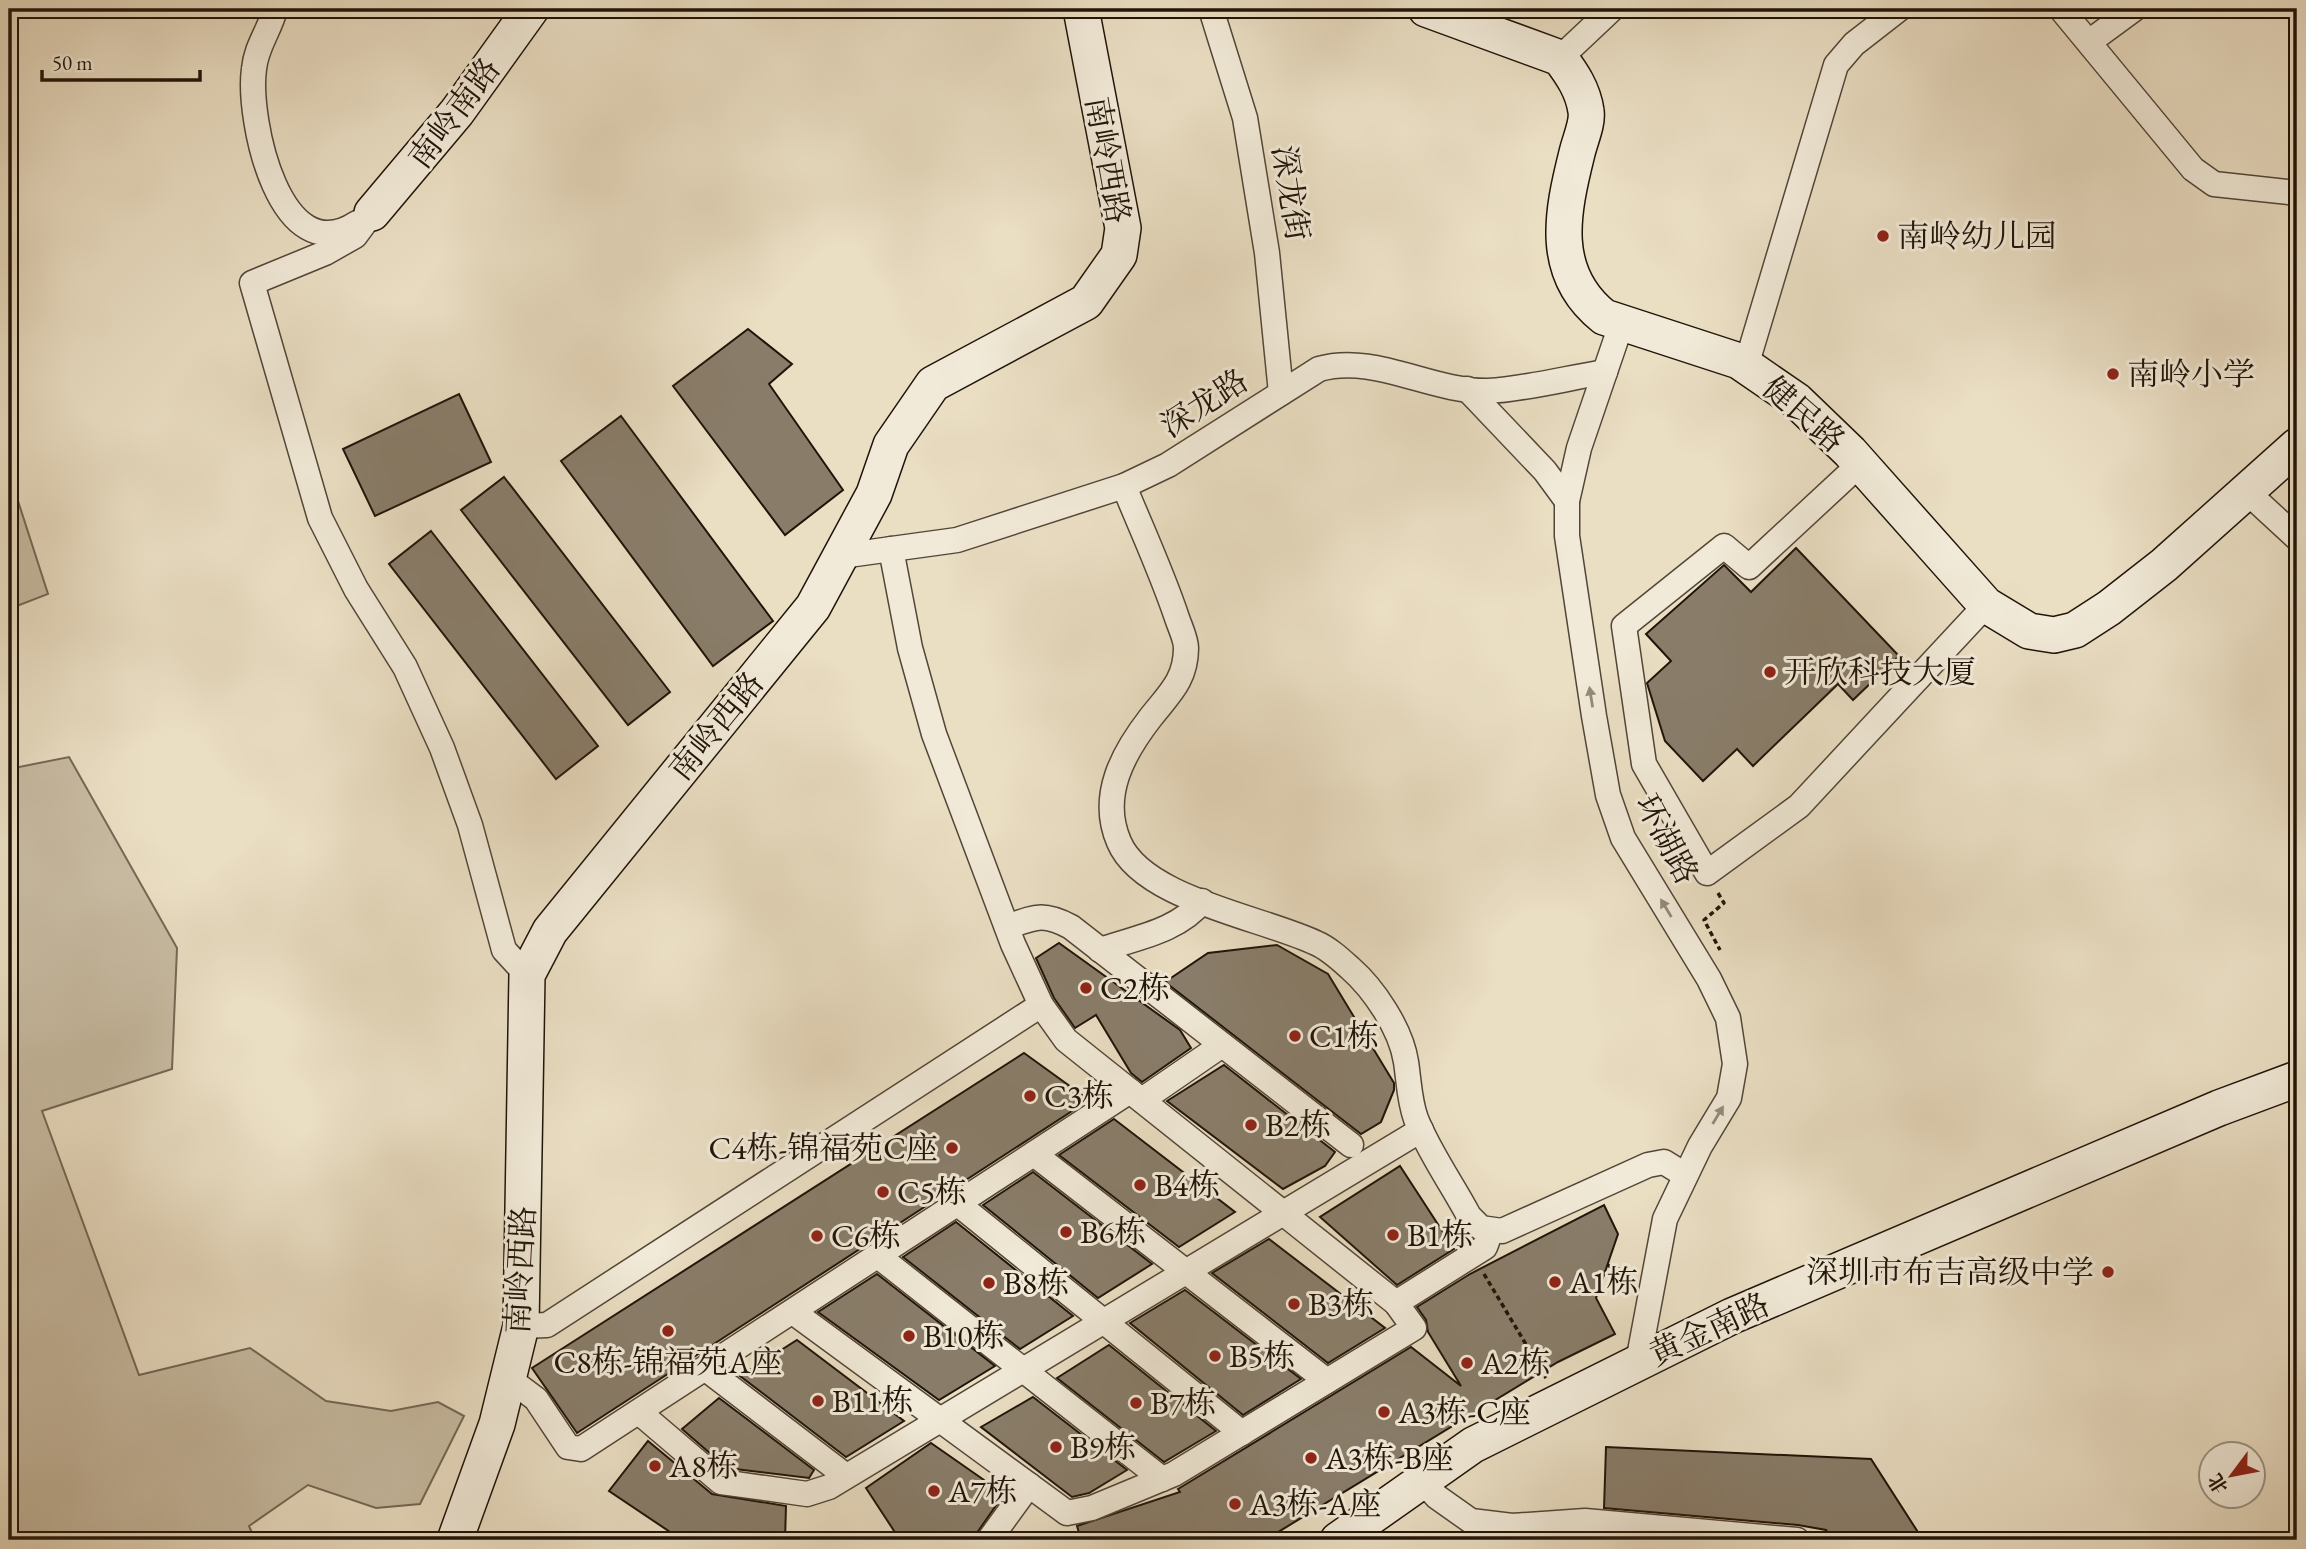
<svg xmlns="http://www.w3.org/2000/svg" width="2306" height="1549" font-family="'EB Garamond','Noto Serif SC',serif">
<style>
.green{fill:#c8bca3;stroke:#746856;stroke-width:2}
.building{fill:#897d6a;stroke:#201409;stroke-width:2}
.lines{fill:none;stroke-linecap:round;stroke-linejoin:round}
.street-casing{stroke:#524638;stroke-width:27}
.secondary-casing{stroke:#201409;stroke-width:38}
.path{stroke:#201409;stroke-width:3.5;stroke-dasharray:5 3.5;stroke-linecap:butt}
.street{stroke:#f1ead8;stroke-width:24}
.secondary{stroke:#f1ead8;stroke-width:35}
.oneway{fill:#938a7b}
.poi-dot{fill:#8f2418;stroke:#f1ead8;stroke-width:2.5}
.labels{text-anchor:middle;stroke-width:6;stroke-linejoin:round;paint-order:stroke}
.street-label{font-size:32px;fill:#201409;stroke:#f1ead8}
.poi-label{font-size:32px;fill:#201409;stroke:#f1ead8;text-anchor:start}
</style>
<rect width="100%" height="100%" fill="#eadec3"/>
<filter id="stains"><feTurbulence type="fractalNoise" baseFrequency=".00286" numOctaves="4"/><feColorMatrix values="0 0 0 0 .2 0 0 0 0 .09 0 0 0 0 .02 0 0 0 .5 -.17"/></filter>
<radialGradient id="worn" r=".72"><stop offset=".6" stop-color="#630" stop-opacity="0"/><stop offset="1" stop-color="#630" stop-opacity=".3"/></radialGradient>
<g class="green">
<path d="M9 473 48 594 9 609Z"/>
<path d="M69 757 177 948 172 1069 42 1111 139 1375 250 1348 326 1401 391 1411 438 1402 464 1416 420 1504 376 1508 308 1485 249 1526 255 1540H9V769Z"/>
</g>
<g class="building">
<path d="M748 329 792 364 769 384 843 490 785 535 673 386Z"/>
<path d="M459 394 491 462 375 516 343 449Z"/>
<path d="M621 416 773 621 713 666 561 461Z"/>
<path d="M504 477 670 692 628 725 461 510Z"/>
<path d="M431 531 598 746 556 779 389 564Z"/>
<path d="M1796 548 1899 656 1853 700 1838 684 1753 766 1737 749 1703 781 1665 741 1647 683 1671 661 1646 634 1724 565 1751 592Z"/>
<path d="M1059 943 1180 1030 1191 1048 1142 1082 1131 1073 1096 1015 1075 1028 1054 998 1036 958Z"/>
<path d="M1277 945 1328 974 1394 1083V1090L1381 1122 1361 1134 1165 982 1208 953Z"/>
<path d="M1024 1053 1089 1100 577 1433 532 1368Z"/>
<path d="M1224 1065 1335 1152 1325 1166 1283 1189 1167 1101Z"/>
<path d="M1114 1119 1235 1212 1179 1247 1059 1155Z"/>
<path d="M1400 1166 1454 1249 1397 1285 1320 1217Z"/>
<path d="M1033 1172 1152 1264 1098 1298 983 1205Z"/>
<path d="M1604 1205 1618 1234 1596 1298 1615 1334 1558 1362 1265 1540H1081L1077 1526 1180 1492 1178 1489 1411 1347 1461 1386 1428 1332 1426 1320 1417 1307 1470 1274Z"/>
<path d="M956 1222 1073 1316 1020 1349 903 1257Z"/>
<path d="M1269 1239 1385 1328 1328 1363 1212 1273Z"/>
<path d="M877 1274 995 1366 939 1400 818 1312Z"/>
<path d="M1185 1290 1301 1379 1243 1415 1130 1323Z"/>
<path d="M797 1340 904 1421 846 1457 740 1376Z"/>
<path d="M1109 1345 1216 1431 1164 1462 1057 1378Z"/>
<path d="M1033 1397 1127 1470 1089 1493 1072 1497 981 1427Z"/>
<path d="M719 1398 814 1470 809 1478 727 1468 682 1429Z"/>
<path d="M648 1441 712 1494 786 1506 785 1540H682L609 1491Z"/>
<path d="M931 1443 1004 1494 972 1540H900L866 1488Z"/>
<path d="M1606 1447 1871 1459 1923 1540H1832L1826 1530 1798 1525 1604 1508Z"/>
</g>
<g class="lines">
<defs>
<g id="street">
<path d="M275 9C270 30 256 46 254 69 247 119 280 274 357 223"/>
<path d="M1211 9 1245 118 1267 253 1281 393"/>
<path d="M2061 9 2193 169 2214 184 2297 193"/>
<path d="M2089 42 2134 9"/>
<path d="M1560 58 1612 9"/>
<path d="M372 213 355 236 325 253 252 283 320 518 356 589 405 667 442 748 470 825 504 950 527 975"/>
<path d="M1622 322 1579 448 1567 501V536L1594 716 1608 795 1623 838 1709 979 1728 1018 1735 1064 1729 1098 1700 1146 1665 1219 1638 1362"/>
<path d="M1746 366 1836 65 1854 44 1899 9"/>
<path d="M1467 389 1545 471 1567 501"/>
<path d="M1860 464 1749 567 1724 546 1624 626 1644 764 1707 873 1799 806 1986 605"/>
<path d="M1124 486C1142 530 1162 573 1177 618 1180 627 1186 639 1186 648 1186 680 1169 694 1151 717 1123 753 1099 796 1119 842 1143 899 1261 917 1316 943 1328 948 1340 959 1350 968 1374 989 1401 1029 1406 1062 1409 1081 1409 1100 1416 1119 1429 1152 1452 1184 1469 1216L1481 1228 1502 1231 1648 1165 1664 1162 1685 1175"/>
<path d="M2246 491 2297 538"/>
<path d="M841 556 957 540 1124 486 1168 465 1319 369C1374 353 1431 392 1488 391 1526 389 1567 378 1605 372"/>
<path d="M1007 927C1035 917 1043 912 1071 927L1351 1145"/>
<path d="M1100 950C1135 938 1179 931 1202 901"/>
<path d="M1142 1100 1222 1045"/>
<path d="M1034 1154 1327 1381"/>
<path d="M958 1204 1242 1433"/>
<path d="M878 1256 1162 1479"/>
<path d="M1396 1303 1485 1247 1491 1231"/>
<path d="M793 1312 1067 1513 1092 1508 1174 1474 1414 1328 1396 1303 1066 1040 1041 1005 1013 944 934 734 910 648 891 549"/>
<path d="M521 1326 547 1325 1041 1005"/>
<path d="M706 1369 846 1476"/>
<path d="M508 1378 536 1399 568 1447 581 1449 1130 1091"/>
<path d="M640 1413 721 1482 807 1494 829 1487 1421 1130"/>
<path d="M1422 1481 1437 1497 1471 1521 1512 1526 1585 1521 1797 1540"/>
<path d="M989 1540 1029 1485"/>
</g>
<g id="secondary">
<path d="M1426 9 1560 58C1572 74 1583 90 1586 111 1588 123 1580 140 1577 153 1562 213 1549 273 1604 317L1739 361 1797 401 1850 452 1986 605 2029 631 2054 635 2075 630 2109 608 2164 565 2297 446"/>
<path d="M372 213 457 112 531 9"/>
<path d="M455 1540 497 1424 521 1326 527 975 550 931 813 607 874 494 891 445 933 384 1086 302 1119 255 1123 228 1081 9"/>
<path d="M1338 1540 1473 1445 1732 1316 2219 1108 2297 1079"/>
</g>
</defs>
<use href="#street" class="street-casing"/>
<use href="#secondary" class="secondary-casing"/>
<g class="path">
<path d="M1718 893 1724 903 1704 920 1720 950"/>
<path d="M1607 1265 1631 1274"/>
<path d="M1484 1274 1546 1378"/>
</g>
<use href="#street" class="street"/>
<use href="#secondary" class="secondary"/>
</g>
<defs><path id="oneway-solid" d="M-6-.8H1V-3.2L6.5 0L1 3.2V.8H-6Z" transform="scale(1.75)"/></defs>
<g class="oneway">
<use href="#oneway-solid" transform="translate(1591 697) rotate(-99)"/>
<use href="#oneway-solid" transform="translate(1666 908) rotate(-121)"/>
<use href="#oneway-solid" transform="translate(1718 1115) rotate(-59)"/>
</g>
<g class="poi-dot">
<circle cx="1883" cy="236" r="7"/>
<circle cx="2113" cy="374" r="7"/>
<circle cx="1770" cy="672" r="7"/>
<circle cx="1086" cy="988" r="7"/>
<circle cx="1295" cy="1036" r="7"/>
<circle cx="1030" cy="1096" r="7"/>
<circle cx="1251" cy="1125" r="7"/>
<circle cx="952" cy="1148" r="7"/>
<circle cx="1140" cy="1185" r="7"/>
<circle cx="883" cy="1192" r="7"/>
<circle cx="1066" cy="1232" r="7"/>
<circle cx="1393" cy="1235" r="7"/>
<circle cx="817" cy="1236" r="7"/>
<circle cx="2108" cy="1272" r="7"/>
<circle cx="1555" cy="1282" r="7"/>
<circle cx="989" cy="1283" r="7"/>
<circle cx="1294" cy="1304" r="7"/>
<circle cx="668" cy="1331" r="7"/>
<circle cx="909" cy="1336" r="7"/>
<circle cx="1215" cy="1356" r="7"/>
<circle cx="1467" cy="1363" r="7"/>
<circle cx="818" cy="1401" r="7"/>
<circle cx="1136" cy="1403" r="7"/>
<circle cx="1384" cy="1412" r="7"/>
<circle cx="1056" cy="1447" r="7"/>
<circle cx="1311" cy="1458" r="7"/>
<circle cx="655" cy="1466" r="7"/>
<circle cx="934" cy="1491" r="7"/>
<circle cx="1235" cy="1504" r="7"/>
</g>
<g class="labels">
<g class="street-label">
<text transform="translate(454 113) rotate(-53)" y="11">南岭南路</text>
<text transform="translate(1108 160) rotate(80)" y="11">南岭西路</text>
<text transform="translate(1291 193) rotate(81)" y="11">深龙街</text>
<text transform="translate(1204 403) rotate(-33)" y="11">深龙路</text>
<text transform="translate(1804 414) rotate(41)" y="11">健民路</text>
<text transform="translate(716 726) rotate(-51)" y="11">南岭西路</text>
<text transform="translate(1667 839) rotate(62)" y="11">环湖路</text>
<text transform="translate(520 1270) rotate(-87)" y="11">南岭西路</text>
<text transform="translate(1709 1329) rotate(-25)" y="11">黄金南路</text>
</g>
<g class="poi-label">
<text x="1897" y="247">南岭幼儿园</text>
<text x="2127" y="385">南岭小学</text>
<text x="1784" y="683">开欣科技大厦</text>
<text x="1100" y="999">C2栋</text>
<text x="1309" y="1047">C1栋</text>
<text x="1044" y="1107">C3栋</text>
<text x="1265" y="1136">B2栋</text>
<text x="938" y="1159" text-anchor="end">C4栋-锦福苑C座</text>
<text x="1154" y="1196">B4栋</text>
<text x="897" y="1203">C5栋</text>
<text x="1080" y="1243">B6栋</text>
<text x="1407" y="1246">B1栋</text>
<text x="831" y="1247">C6栋</text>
<text x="2094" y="1283" text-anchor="end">深圳市布吉高级中学</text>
<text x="1569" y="1293">A1栋</text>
<text x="1003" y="1294">B8栋</text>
<text x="1308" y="1315">B3栋</text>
<text x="923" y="1347">B10栋</text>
<text x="1229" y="1367">B5栋</text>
<text x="668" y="1373" text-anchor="middle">C8栋-锦福苑A座</text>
<text x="1481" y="1374">A2栋</text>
<text x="832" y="1412">B11栋</text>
<text x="1150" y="1414">B7栋</text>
<text x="1398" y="1423">A3栋-C座</text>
<text x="1070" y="1458">B9栋</text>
<text x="1325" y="1469">A3栋-B座</text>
<text x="669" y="1477">A8栋</text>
<text x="948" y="1502">A7栋</text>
<text x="1249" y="1515">A3栋-A座</text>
</g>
</g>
<rect width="2306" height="1549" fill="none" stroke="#eadec3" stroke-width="35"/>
<rect x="10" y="10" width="2285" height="1528" fill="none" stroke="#201409" stroke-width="3.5"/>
<rect x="18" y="18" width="2271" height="1514" fill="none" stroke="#201409" stroke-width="2"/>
<g transform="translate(2232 1475) rotate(238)"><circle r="33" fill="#f1ead8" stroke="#9d9485" stroke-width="2"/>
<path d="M0-5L12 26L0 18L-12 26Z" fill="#8f2418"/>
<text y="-10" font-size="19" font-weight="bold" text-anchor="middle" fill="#201409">北</text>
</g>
<path d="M42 70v10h158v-10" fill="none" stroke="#201409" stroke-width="3.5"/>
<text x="52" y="70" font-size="21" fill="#201409" stroke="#f1ead8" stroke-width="5" paint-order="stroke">50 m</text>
<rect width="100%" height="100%" filter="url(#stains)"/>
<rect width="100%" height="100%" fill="url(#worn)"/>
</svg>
